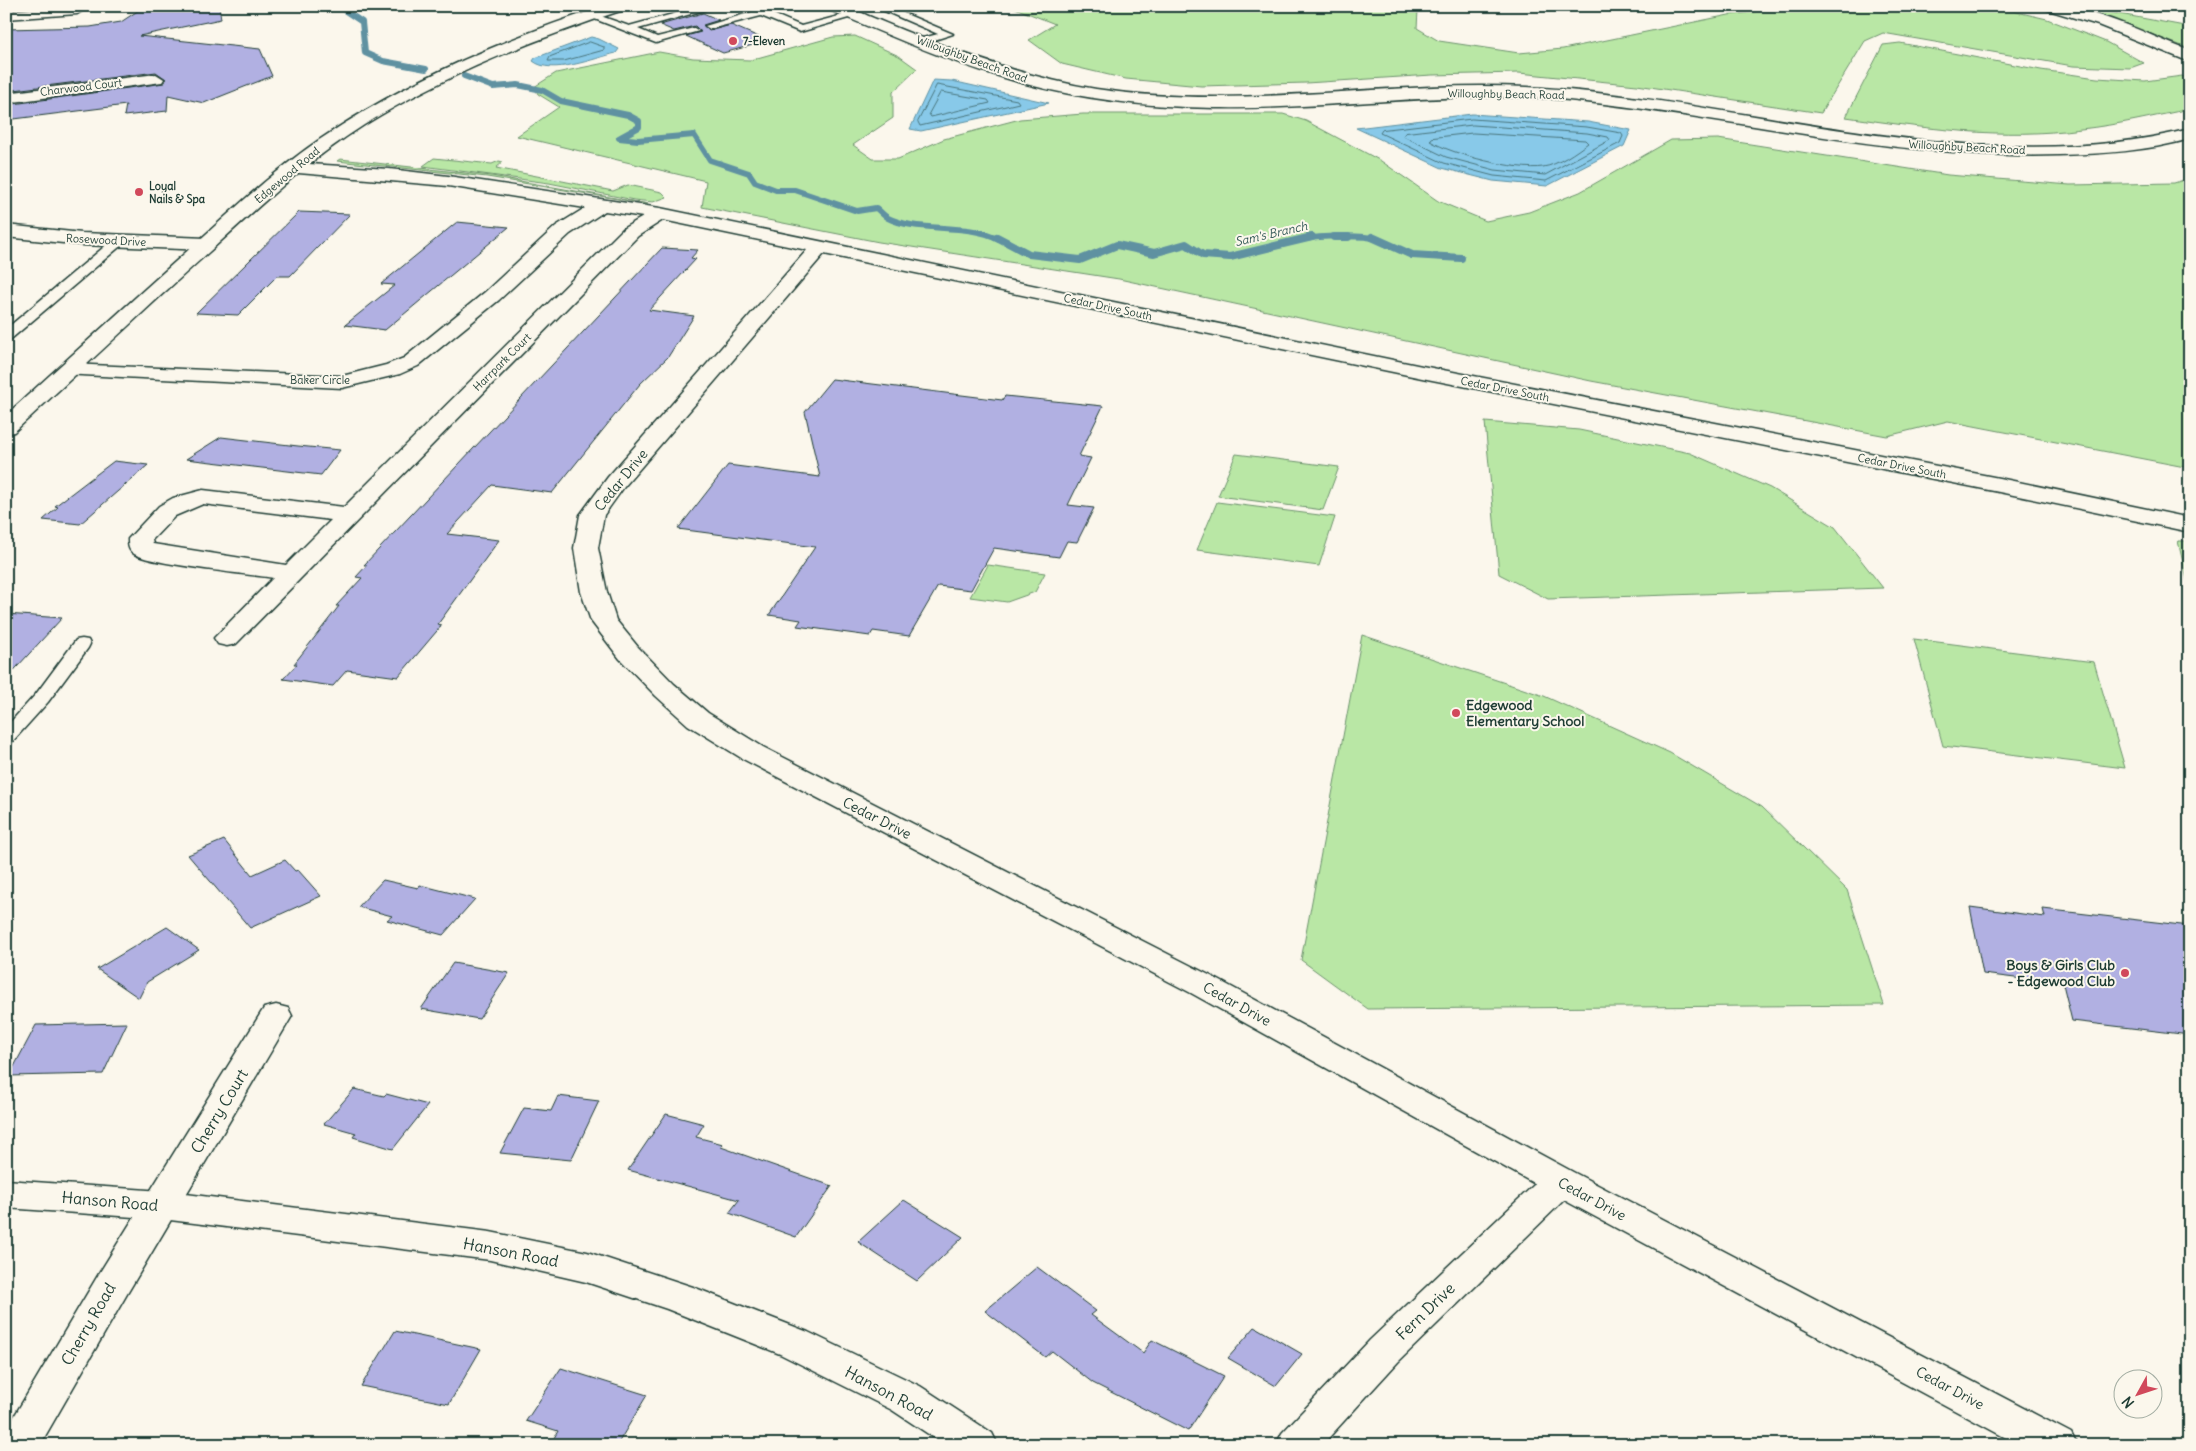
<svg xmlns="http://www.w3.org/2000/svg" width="2196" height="1451" font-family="Delius,sans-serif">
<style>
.green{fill:#b9e7a5;stroke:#6c926c}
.water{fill:#88c9e9;stroke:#5e91a1}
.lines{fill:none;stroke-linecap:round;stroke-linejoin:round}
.shore{stroke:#49757c;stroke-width:1}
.stream-far1{stroke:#5e91a1;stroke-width:6}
.stream{stroke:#5e91a1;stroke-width:8}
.building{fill:#b1b0e2;stroke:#1f3d34}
.lane-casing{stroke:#1f3d34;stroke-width:3}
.street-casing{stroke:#1f3d34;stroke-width:3}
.secondary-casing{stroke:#1f3d34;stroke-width:3}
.lane{fill:#fbf7ec;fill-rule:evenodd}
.street{fill:#fbf7ec;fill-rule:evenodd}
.secondary{fill:#fbf7ec;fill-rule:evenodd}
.poi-dot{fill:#d1495b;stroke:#fbf7ec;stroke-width:2}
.labels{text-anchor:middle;stroke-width:4;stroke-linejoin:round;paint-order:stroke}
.far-poi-label{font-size:11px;font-weight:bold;fill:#1f3d34;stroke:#fbf7ec;text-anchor:start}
.far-street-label{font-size:11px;fill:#1f3d34;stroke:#fbf7ec}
.far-water-label{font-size:12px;font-style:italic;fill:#345958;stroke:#fbf7ec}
.street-label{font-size:14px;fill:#1f3d34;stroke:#fbf7ec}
.poi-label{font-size:14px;font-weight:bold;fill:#1f3d34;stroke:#fbf7ec;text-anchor:start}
.near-street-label{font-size:16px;fill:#1f3d34;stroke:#fbf7ec}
</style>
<rect width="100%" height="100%" fill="#fbf7ec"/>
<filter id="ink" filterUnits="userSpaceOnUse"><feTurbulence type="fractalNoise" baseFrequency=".02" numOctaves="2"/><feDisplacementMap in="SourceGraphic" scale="10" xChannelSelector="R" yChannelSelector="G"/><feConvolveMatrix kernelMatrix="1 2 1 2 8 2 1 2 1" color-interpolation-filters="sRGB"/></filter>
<g filter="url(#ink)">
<g class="green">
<path d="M1010 6H1428L1418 10 1417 28 1439 41 1519 53 1563 49 1729 15 1799 6H1991L2047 19 2106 42 2144 63 2130 68 2073 66 1883 33 1865 41 1821 113 1637 85 1519 73 1432 75 1306 83 1201 86 1126 79 1062 64 1029 40 1055 24Z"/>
<path d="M2076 6 2190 27V49Z"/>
<path d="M855 36 899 56 917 69 893 92V118L853 145 873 159H898L944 139 1020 119 1083 114H1283L1306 121 1381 161 1438 201 1486 221 1529 212 1580 192 1671 140 1718 139 1948 175 2070 185 2174 183 2190 178V468L1948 421 1887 436 1591 381 1119 279 879 242 702 207 706 181 517 136 559 107 538 94 534 87 556 73 659 52 693 58 750 60 833 37Z"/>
<path d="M1900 43 2041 70 2097 78 2145 81 2182 76 2190 79V109C2154 116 2118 125 2081 129 2003 140 1924 128 1846 117L1883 45Z"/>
<path d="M434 158 492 164 499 161 503 162 496 168 613 191 628 185 662 192 667 197 653 202 634 200 549 183 423 166Z"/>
<path d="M340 159 492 176 648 204 487 177 337 161Z"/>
<path d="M1485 422 1579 430 1690 453 1770 488 1835 527 1883 588 1548 599 1499 574Z"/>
<path d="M1236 454 1339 467 1323 510 1218 496Z"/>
<path d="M1217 502 1335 517 1319 566 1197 550Z"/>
<path d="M2178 541H2190V593Z"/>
<path d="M988 565 1045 573 1035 592 1007 602 970 597Z"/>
<path d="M1362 635 1544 696 1670 753 1762 807 1847 890 1884 1005 1368 1009 1301 960Z"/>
<path d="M1914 639 2094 662 2125 768 1943 746Z"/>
</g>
<g class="water">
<path d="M591 37 599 39 619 49 616 53C595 58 551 76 533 61L535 58Z"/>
<path d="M933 80 952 81 1049 103 921 131 910 129Z"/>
<path d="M1472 114 1588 122 1631 130 1624 146 1547 186 1493 181 1442 168 1356 128Z"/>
</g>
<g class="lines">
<g class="shore">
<path d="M590 42 604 47V50L564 61H548L550 57Z"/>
<path d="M937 85 1017 100 1019 103 920 126 918 122Z"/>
<path d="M941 92 988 100 990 103 931 117 929 114Z"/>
<path d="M1472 119 1587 127 1621 133 1623 136 1620 143 1546 181 1494 176 1444 163 1380 133 1382 130Z"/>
<path d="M1473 125 1587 133 1608 137 1610 140 1545 175 1495 170 1446 157 1403 136 1405 133Z"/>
<path d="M1473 133 1585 140 1588 143C1576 152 1558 165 1543 167 1516 171 1454 155 1430 141L1432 138Z"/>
</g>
<g class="stream-far1">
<path d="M338 6 362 22 365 53 383 61 426 69"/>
<path d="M464 76 493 87 518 85 542 90 561 101 628 115 639 121V127L619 138 638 140 694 135 710 160 749 173 755 182 776 190H795L857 211 876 208C880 211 884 216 888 218 917 233 966 222 999 239"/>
<path d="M1307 239C1317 236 1366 235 1375 239"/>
</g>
<g class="stream">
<path d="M997 237 1029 254 1080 260 1117 245 1154 253 1186 244 1203 255 1230 257 1312 237"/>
<path d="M1334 237H1348"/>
<path d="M1372 237 1412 255 1461 258"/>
</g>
</g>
<g class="building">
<path d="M145 6H219L221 19 139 36 260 49 272 76 204 103 168 95 167 111 124 116 126 105 6 120V105L164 83 166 79 156 72 6 91V29L90 27 121 22Z"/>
<path d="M703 13 719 20 703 25 709 31 731 25 768 41 723 53 686 36 701 32 695 26 674 31 660 25Z"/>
<path d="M299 212 350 214 290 276H277L238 315 196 313Z"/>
<path d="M457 222 509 227 385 330 345 325 395 285 381 284Z"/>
<path d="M662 248 698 250 691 258 696 259 649 310 694 316 668 357 640 384 552 493 492 485 447 534 499 540 438 624 442 625 398 677 347 670 333 686 283 679 297 664H294L339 606H336L362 578 356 577 367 565H364Z"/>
<path d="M832 379 1002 400 1005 396 1103 406 1079 456 1091 458 1068 505 1094 508 1077 542 1067 541 1059 557 994 548 971 590 938 586 909 636 873 631 870 636 797 626 801 620 769 615 815 547 678 529 728 465 820 477 805 412Z"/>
<path d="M221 437 298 446 340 450 321 475 186 459Z"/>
<path d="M114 461 148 465 80 524 43 520 58 507 55 506Z"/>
<path d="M6 614 62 618 6 679Z"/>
<path d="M224 840 252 875 285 860 295 871 298 870 321 896 250 928 188 855Z"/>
<path d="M383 880 418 888 420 885 475 899 443 935 387 920 392 916 358 907Z"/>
<path d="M1970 907 2045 917 2043 909 2190 926V1035L2072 1021 2063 984 1983 974Z"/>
<path d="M167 927 199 950 147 982 139 998 97 969Z"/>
<path d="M453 963 509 973 479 1019 421 1009Z"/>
<path d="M127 1023 103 1074 9 1076 36 1025Z"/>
<path d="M354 1089 384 1096 386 1094 428 1105 393 1149 353 1137 356 1133 324 1124Z"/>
<path d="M558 1096 599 1101 571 1160 500 1153 524 1108 551 1111Z"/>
<path d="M666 1114 704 1124 696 1137 723 1144 721 1147 832 1186 796 1237 729 1213 739 1200 628 1170Z"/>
<path d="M904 1200 963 1237 917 1281 858 1242Z"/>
<path d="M1037 1267 1096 1311 1091 1315 1143 1353 1152 1340 1224 1376 1188 1431 1093 1383 1052 1351 1045 1357 985 1311Z"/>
<path d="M1255 1327 1302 1354 1276 1386 1228 1358Z"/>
<path d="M395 1331 481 1349 449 1404 361 1386Z"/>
<path d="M561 1368 647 1395 617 1445H550L558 1431 526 1421Z"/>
</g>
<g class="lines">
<defs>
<g id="lane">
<path d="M702 6H719L638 29 657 37 694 28 699 31 656 43 587 16 592 13 629 26Z"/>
<path d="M740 6H754L801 26 854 12 859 15 800 32 761 16 710 29 705 26 752 12Z"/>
<path d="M873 6H887L953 34 925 43H919V39L938 34Z"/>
<path d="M120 236 126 240 124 243 11 339 6 340V329L116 237Z"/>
<path d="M82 639 88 640 90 644 88 648 48 702 12 742 6 743V727L36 694 76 640Z"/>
</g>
<g id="street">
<path d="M67 6H80L84 10 77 14 6 19V11Z"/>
<path d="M2043 6C2094 6 2143 33 2190 51V62L2098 25 2045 9Z"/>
<path d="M156 74 164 79 162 82 6 103V93Z"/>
<path d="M293 163 389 169 448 176 660 208 1422 366 1999 478 2190 518V532L1999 492 1422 378 824 254 624 487 604 515 598 548 607 592 616 620 638 647 674 684 708 713 763 747 1213 977 1573 1172 2071 1433 2077 1445H2019L1564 1200 1398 1362 1322 1445H1276L1282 1433 1370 1340 1535 1184 1191 993 743 759 688 725 656 696 620 659 591 621 581 592 574 548 580 515 608 477 807 250 663 220 638 236 236 644 227 646 218 644 214 638 273 578C249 574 146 564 133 553 128 550 128 544 128 539L159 506 173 498 203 490 344 507 624 228 643 217 605 211 570 234 499 300 418 366 400 374 342 388 62 374 58 370 62 366 69 364 342 376 386 365 404 358 485 292 556 226 585 208 448 186 287 172 284 168 287 164ZM203 504 331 520 286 565 153 544 152 540 175 516Z"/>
<path d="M6 225 82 233 206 238 213 240 215 244 213 248 206 250 82 245 6 237Z"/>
<path d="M276 1005 288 1008 292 1016 127 1294 40 1445H6V1430L100 1272 264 1008Z"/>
</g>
<g id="secondary">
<path d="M605 6H628L626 9C535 39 446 74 364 125 307 161 258 207 209 252 143 311 79 372 14 432L6 434V415C69 358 131 301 194 245 234 209 274 171 319 140 407 80 504 39 605 6Z"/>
<path d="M825 6C831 6 839 5 846 6 854 8 863 14 871 17 893 26 914 35 936 43 988 63 1041 80 1096 89 1240 111 1383 80 1527 87 1742 98 1976 183 2190 129V139C2147 151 2103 154 2059 155 1894 160 1732 116 1569 100 1449 89 1334 110 1215 108 1150 107 1085 100 1022 83 955 65 891 36 827 9Z"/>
<path d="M6 1180 162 1191 490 1232 587 1252 693 1287 808 1332 920 1386 992 1433 998 1445H945L892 1410 780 1354 667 1309 586 1282 490 1260 162 1219 6 1208Z"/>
</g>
</defs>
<use href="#lane" class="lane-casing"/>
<use href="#street" class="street-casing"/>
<use href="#secondary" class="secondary-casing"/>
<use href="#lane" class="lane"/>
<use href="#street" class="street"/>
<use href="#secondary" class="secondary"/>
</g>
</g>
<g class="poi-dot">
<circle cx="733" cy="41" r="5"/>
<circle cx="139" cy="192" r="5"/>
<circle cx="1456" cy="713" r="5"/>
<circle cx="2125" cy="973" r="5"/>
</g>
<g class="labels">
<g class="far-poi-label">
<text x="743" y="45">7-Eleven</text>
<text x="149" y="190">Loyal<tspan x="149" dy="13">Nails &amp; Spa</tspan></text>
</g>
<g class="far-street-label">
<text transform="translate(972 59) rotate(20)" y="4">Willoughby Beach Road</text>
<text transform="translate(81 87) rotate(-7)" y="4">Charwood Court</text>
<text transform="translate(1506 94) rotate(1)" y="4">Willoughby Beach Road</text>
<text transform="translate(1967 147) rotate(3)" y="4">Willoughby Beach Road</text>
<text transform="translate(287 175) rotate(-40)" y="4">Edgewood Road</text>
<text transform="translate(106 240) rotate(3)" y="4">Rosewood Drive</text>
<text transform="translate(1108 307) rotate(12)" y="4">Cedar Drive South</text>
<text transform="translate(502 362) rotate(-45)" y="4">Harrpark Court</text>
<text x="320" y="384">Baker Circle</text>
<text transform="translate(1505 389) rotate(11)" y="4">Cedar Drive South</text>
<text transform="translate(1902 466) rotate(11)" y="4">Cedar Drive South</text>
</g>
<g class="far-water-label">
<text transform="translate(1271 234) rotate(-13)" y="4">Sam's Branch</text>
</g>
<g class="street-label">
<text transform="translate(621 480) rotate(-51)" y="5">Cedar Drive</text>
<text transform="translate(877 818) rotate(27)" y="5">Cedar Drive</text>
<text transform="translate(1237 1004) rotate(29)" y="5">Cedar Drive</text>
<text transform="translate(1592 1199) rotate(28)" y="5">Cedar Drive</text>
<text transform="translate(1950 1388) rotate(28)" y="5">Cedar Drive</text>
</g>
<g class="poi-label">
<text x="1466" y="710">Edgewood<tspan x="1466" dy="16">Elementary School</tspan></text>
<text x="2115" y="970" text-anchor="end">Boys &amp; Girls Club<tspan x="2115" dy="16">- Edgewood Club</tspan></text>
</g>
<g class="near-street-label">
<text transform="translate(219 1111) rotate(-59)" y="6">Cherry Court</text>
<text transform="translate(110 1201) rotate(5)" y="6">Hanson Road</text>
<text transform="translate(511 1252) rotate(11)" y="6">Hanson Road</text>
<text transform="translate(1425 1311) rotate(-44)" y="6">Fern Drive</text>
<text transform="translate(88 1324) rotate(-60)" y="6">Cherry Road</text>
<text transform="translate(889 1393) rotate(28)" y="6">Hanson Road</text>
</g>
</g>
<rect width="2196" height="1451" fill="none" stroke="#fbf7ec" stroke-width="25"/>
<rect x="12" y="12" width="2171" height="1426" fill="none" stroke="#1f3d34" stroke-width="2" filter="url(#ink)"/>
<g transform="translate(2138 1394) rotate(230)"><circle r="24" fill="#fbf7ec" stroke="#a3ada2"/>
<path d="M0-4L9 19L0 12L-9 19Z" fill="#d1495b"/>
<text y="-8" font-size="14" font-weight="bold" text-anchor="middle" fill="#1f3d34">N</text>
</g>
</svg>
